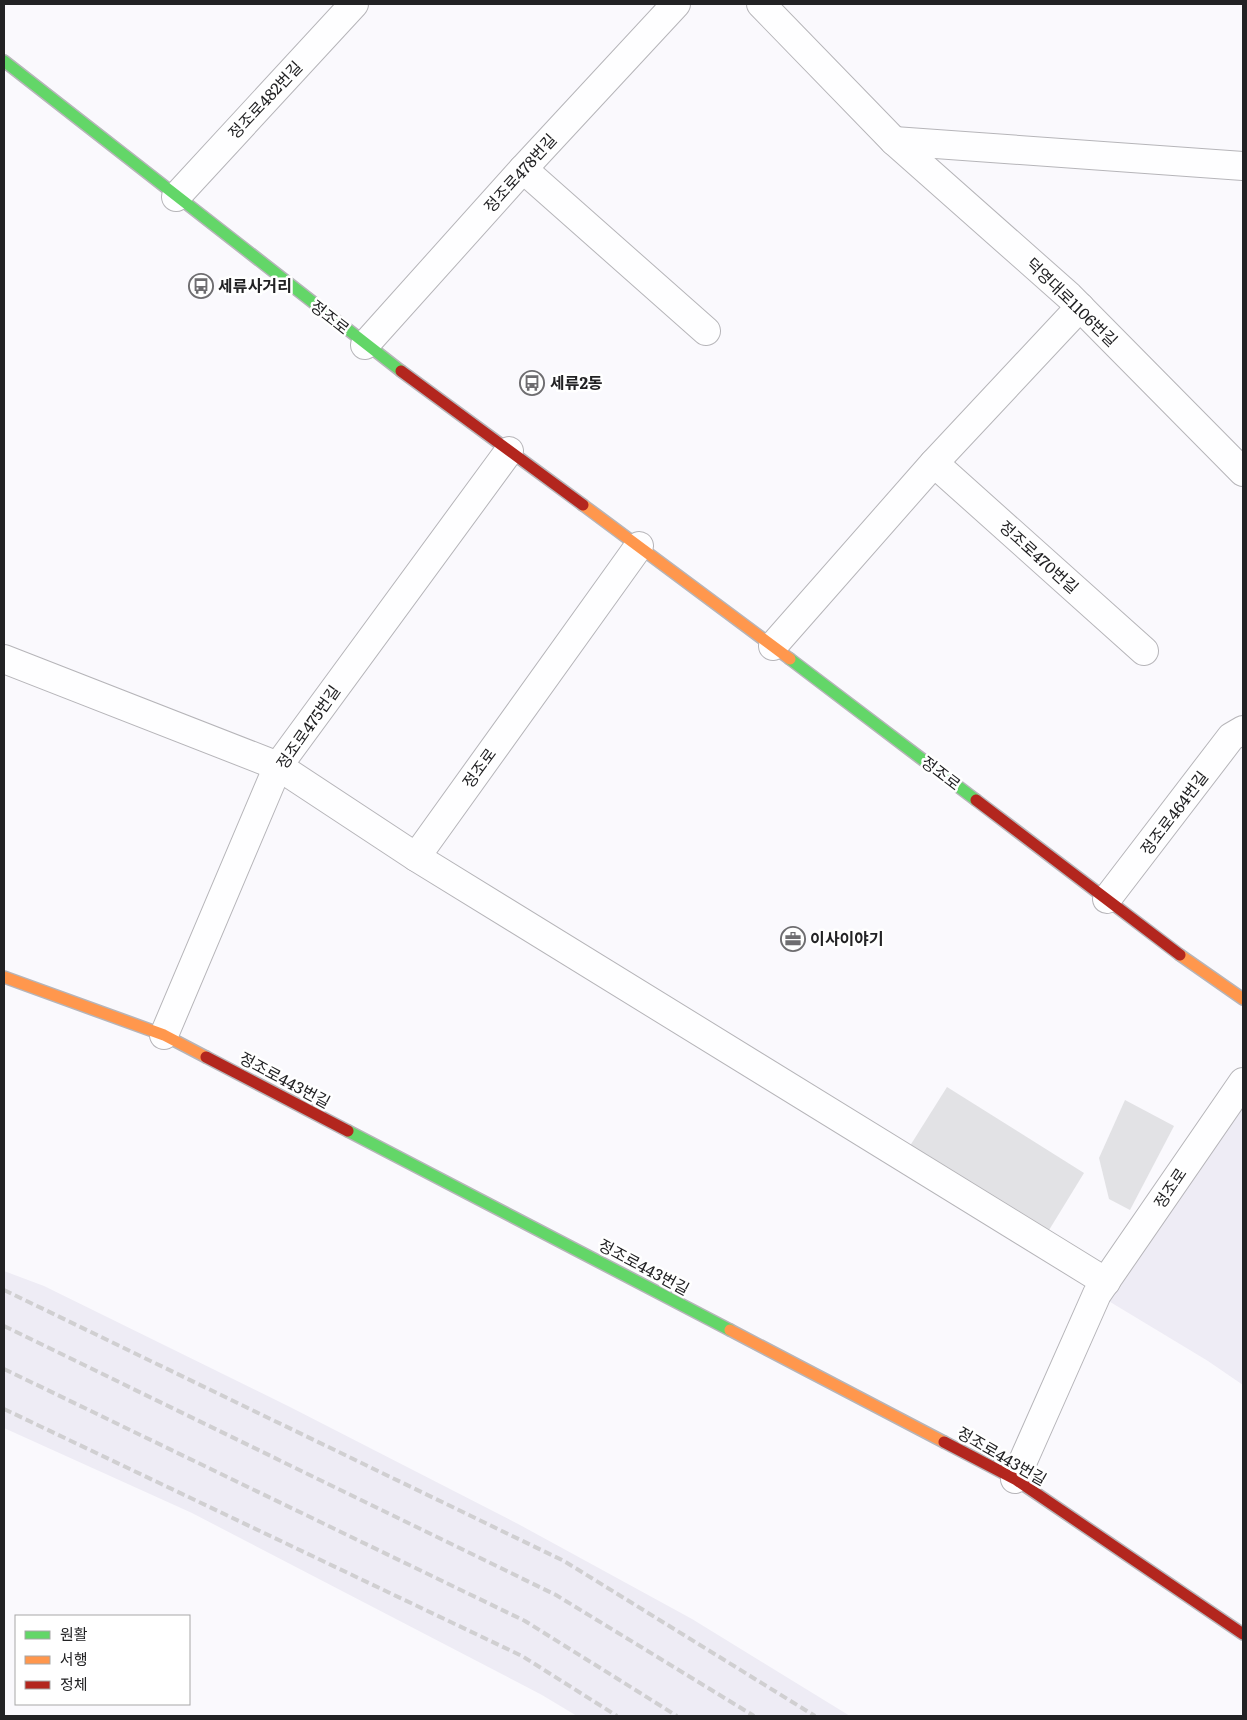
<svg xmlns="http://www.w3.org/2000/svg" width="1247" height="1720" font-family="Literata,'Noto Sans KR',serif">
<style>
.built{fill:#eeecf5}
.building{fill:#e2e2e5}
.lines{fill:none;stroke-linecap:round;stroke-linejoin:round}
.street-casing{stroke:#b6b5b9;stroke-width:30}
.fast-casing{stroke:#b6b5b9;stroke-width:14}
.slow-casing{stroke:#b6b5b9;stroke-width:14}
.jam-casing{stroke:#b6b5b9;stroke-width:14}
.street{stroke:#fefeff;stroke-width:28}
.fast{stroke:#63d668;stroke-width:11}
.slow{stroke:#ff974d;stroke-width:11}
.jam{stroke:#b3261e;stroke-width:11}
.rail{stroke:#d0cfd1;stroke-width:4;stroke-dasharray:8 4;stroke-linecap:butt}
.labels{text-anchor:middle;stroke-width:5;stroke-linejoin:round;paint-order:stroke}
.street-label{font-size:16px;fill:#222224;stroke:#fff}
.poi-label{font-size:16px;font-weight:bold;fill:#222224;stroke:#fff;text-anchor:start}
</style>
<rect width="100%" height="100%" fill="#faf9fd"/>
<g class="built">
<path d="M1243 1080V1385L1208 1361 1097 1294Z"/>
<path d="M4 1271 44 1286 290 1407 520 1525 692 1619 850 1716H577L542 1695 192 1513 4 1428Z"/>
</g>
<g class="building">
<path d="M947 1087 1084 1173 1046 1235 908 1149Z"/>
<path d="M1125 1100 1174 1126 1130 1210 1109 1199 1099 1158Z"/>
</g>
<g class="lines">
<defs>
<g id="street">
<path d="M761 4 894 141 1069 296 1243 472"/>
<path d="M894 141 1243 166"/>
<path d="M523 169 706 331"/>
<path d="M176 197 354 4"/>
<path d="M365 345 523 169 676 4"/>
<path d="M934 463 1144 651"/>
<path d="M773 646 934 463 1080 307"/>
<path d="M4 659 278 766 416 857 639 546"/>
<path d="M416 857 1106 1282"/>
<path d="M1107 899 1231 737 1243 730"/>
<path d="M164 1035 278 766 509 451"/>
<path d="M1015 1479 1097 1294 1243 1082"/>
</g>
<g id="fast">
<path d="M4 61 401 371"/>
<path d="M790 659 976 800"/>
<path d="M348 1131 730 1330"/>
</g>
<g id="slow">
<path d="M583 505 790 659"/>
<path d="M1180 955 1243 999"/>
<path d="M4 977 164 1035 206 1057"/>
<path d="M730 1330 944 1442"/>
</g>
<g id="jam">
<path d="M401 371 583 505"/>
<path d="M976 800 1180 955"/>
<path d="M206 1057 348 1131"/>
<path d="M944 1442 1015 1479 1243 1634"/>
</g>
</defs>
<use href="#street" class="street-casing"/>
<use href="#fast" class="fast-casing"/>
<use href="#slow" class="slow-casing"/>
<use href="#jam" class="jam-casing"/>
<use href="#street" class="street"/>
<use href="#fast" class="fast"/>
<use href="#slow" class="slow"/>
<use href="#jam" class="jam"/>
<g class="rail">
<path d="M4 1290 564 1561 815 1716"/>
<path d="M4 1326 556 1595 754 1716"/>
<path d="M4 1369 525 1621 677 1716"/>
<path d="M4 1409 522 1656 617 1716"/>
</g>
</g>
<defs>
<symbol id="bus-ring" viewBox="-11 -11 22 22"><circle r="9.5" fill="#fff" stroke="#6e6d70" stroke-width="1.5"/><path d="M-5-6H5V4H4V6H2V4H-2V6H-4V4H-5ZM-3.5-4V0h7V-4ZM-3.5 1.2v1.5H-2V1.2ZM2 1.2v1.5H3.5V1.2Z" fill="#6e6d70"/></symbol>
<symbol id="office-ring" viewBox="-11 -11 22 22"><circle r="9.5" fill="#fff" stroke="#6e6d70" stroke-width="1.5"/><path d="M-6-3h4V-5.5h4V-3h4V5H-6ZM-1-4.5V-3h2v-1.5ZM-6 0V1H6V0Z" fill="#6e6d70"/></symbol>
</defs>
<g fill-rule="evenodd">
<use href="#bus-ring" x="187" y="272" width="28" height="28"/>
<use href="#bus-ring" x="518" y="369" width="28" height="28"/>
<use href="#office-ring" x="779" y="925" width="28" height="28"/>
</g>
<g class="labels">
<g class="street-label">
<text transform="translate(265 100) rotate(-47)" y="6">정조로482번길</text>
<text transform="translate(520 173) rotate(-48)" y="6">정조로478번길</text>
<text transform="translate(1072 302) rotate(44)" y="6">덕영대로1106번길</text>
<text transform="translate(330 317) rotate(38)" y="6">정조로</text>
<text transform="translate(1039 557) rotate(42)" y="6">정조로470번길</text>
<text transform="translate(308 727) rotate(-55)" y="6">정조로475번길</text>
<text transform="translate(479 768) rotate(-54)" y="6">정조로</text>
<text transform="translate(941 773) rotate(37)" y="6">정조로</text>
<text transform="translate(1174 813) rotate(-53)" y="6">정조로464번길</text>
<text transform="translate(285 1080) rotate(28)" y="6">정조로443번길</text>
<text transform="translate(1170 1188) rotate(-56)" y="6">정조로</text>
<text transform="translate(644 1267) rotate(28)" y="6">정조로443번길</text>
<text transform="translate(1002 1456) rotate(30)" y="6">정조로443번길</text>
</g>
<g class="poi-label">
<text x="218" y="292">세류사거리</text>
<text x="550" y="389">세류2동</text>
<text x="810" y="945">이사이야기</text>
</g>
</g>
<rect width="1247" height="1720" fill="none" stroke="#222224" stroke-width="10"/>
<rect x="15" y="1615" width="175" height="90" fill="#ffffff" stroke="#a7a7a7"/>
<rect x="25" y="1631" width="25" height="8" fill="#63d668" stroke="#a7a7a7"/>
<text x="60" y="1640" font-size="15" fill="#222224">원활</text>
<rect x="25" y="1656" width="25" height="8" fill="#ff974d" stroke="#a7a7a7"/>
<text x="60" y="1665" font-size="15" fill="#222224">서행</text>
<rect x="25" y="1681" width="25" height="8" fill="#b3261e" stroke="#a7a7a7"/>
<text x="60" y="1690" font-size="15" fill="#222224">정체</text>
</svg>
